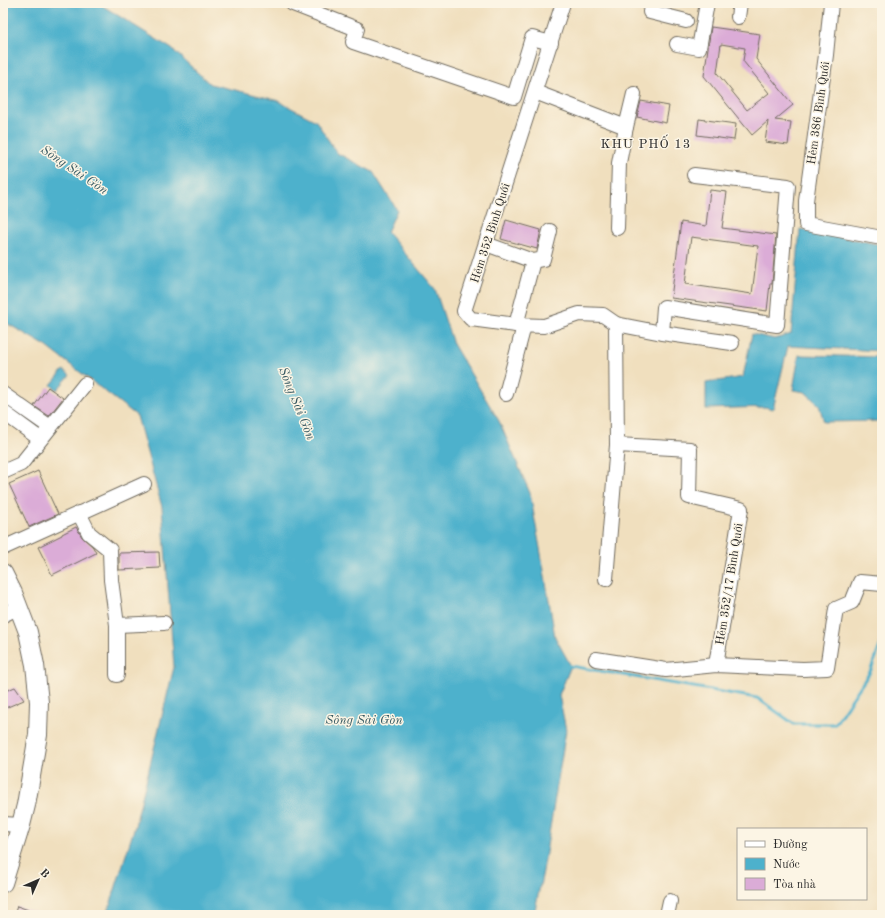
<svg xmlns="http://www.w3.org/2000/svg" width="885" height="918" font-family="'Old Standard TT',serif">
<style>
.water{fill:#4db1cc;stroke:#3c6e7c}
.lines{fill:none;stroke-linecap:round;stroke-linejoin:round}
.stream{stroke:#4db1cc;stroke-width:3}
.building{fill:#dbacd7;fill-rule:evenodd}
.minor-casing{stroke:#706a5e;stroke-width:16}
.major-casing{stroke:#706a5e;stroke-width:20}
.minor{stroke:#fff;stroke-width:14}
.major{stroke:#fff;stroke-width:18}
.labels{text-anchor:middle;stroke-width:3;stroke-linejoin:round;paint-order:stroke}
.street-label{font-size:12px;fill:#2b2b2b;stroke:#fcf5e5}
.neighbourhood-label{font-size:13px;letter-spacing:1px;fill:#2b2b2b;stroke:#fcf5e5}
.water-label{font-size:13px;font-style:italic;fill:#375a63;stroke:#fcf5e5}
</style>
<rect width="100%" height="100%" fill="#fcf5e5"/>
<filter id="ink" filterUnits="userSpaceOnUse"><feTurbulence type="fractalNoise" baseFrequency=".025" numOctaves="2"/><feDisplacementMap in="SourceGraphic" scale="8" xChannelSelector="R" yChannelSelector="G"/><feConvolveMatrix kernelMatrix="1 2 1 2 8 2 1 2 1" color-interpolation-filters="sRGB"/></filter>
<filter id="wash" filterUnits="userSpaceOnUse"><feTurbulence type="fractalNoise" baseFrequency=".012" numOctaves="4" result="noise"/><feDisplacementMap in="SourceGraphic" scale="16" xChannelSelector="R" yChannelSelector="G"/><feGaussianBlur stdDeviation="0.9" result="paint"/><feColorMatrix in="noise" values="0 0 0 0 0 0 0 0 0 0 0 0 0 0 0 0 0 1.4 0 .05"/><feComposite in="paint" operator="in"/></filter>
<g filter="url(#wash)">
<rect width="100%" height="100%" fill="#f0dfbe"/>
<g class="water">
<path d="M3 3H98L172 49 210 84 252 94 276 100 316 121 337 153 373 172 397 210 387 232 435 289 453 344 499 421 530 493 545 576 555 637 571 666 559 695 566 730 543 871 534 915H107L135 826 174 667 162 507 137 416 46 346 3 321Z"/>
<path d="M800 229 882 245V351L788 346 773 409 765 407 706 409V383L743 377 752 334 775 339 791 334Z"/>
<path d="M799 355 882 357V421L824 422 819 405 805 392 793 390Z"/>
<path d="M63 370 70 375 57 390 51 385Z"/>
</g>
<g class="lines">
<path class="stream" d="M568 665 571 666 757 698 794 724H835L870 672 881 644 882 643"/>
</g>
<g id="blocks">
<g class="building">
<path d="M711 27 760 34 756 59 793 105 775 120 791 122 788 145 765 142 768 121 752 135 704 76ZM721 44 745 48 743 61 769 93 747 110 717 73Z"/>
<path d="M641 101 669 106 666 123 637 117Z"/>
<path d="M699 119 736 124 734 140 697 135Z"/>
<path d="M710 190 727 192 722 228 776 235 772 284H770L767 311 671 298 681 222 706 226ZM691 237 758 246 752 294 685 284Z"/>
<path d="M506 220 541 230 537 249 501 239Z"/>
<path d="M48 387 63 398 49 416 34 406Z"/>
<path d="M38 471 58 514 29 527 9 484Z"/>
<path d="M76 527 82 537 93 547 96 553 52 575 38 547 62 535V534Z"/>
<path d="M159 552 160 568 119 570V553Z"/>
<path d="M15 687 24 700 3 709V692Z"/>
<path d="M17 906 40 914V915H14Z"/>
</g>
</g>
</g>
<g filter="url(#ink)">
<use href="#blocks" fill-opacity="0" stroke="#706a5e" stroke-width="1"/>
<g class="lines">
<defs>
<g id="minor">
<path d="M293 3V4L357 29 353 42 514 97 532 38 551 43"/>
<path d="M563 3 464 311 471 319 516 325 544 326 579 314 603 315 616 324 617 445 606 579"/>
<path d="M652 3 650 12 686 21"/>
<path d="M831 3 826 55 806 201V224L882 238"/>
<path d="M738 17 740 3"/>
<path d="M677 44 699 48 707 3"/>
<path d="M535 92 626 127 634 94"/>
<path d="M617 228 619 163 626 127"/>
<path d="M486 244 533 261 516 325"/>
<path d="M533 261 543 259 550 231"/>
<path d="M616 324 662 333 732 343"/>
<path d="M662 333 664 307 777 325 788 186 694 175"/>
<path d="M3 394 50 427"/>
<path d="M506 394 524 326"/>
<path d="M3 412 40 439"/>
<path d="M617 445 690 449 689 497 741 509 716 665"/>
<path d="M3 472 21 464 85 384"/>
<path d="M79 513 89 533 110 550 111 580 117 625V675"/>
<path d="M3 548 144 484"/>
<path d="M3 615 19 607"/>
<path d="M117 625 164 623"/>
<path d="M596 659 666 670 716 665 803 669 827 668 836 609 852 602 860 582 882 584"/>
<path d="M3 824 21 825"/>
<path d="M667 915 670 901"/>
</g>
<path id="major" d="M3 573 13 593 28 632 35 665 39 702 38 735 26 805 21 825 3 883"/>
</defs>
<use href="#minor" class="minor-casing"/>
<use href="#major" class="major-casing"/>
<use href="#minor" class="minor"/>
<use href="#major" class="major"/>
</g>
</g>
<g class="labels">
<g class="street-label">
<text transform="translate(818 113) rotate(-82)" y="4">Hẻm 386 Bình Quới</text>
<text transform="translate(490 233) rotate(-72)" y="4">Hẻm 352 Bình Quới</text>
<text transform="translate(729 584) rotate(-81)" y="4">Hẻm 352/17 Bình Quới</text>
</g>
<g class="neighbourhood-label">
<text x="646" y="148">KHU PHỐ 13</text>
</g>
<g class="water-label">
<text transform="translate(75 169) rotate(34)" y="5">Sông Sài Gòn</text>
<text transform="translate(298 403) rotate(68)" y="5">Sông Sài Gòn</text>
<text x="364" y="724">Sông Sài Gòn</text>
</g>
</g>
<rect width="885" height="918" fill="none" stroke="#fcf5e5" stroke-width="16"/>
<rect x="737" y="828" width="130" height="72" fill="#fcf5e5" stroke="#a8a49b"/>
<rect x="745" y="841" width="20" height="6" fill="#ffffff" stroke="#a8a49b"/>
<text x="773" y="848" font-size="12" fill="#2b2b2b">Đường</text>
<rect x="745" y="858" width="20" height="12" fill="#4db1cc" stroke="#a8a49b"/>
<text x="773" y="868" font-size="12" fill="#2b2b2b">Nước</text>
<rect x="745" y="878" width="20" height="12" fill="#dbacd7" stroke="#a8a49b"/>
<text x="773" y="888" font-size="12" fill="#2b2b2b">Tòa nhà</text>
<g transform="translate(38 880) rotate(45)" stroke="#fcf5e5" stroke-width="3" paint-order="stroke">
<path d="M0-3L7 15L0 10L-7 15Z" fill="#2b2b2b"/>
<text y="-6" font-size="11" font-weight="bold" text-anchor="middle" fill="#2b2b2b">B</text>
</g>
</svg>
